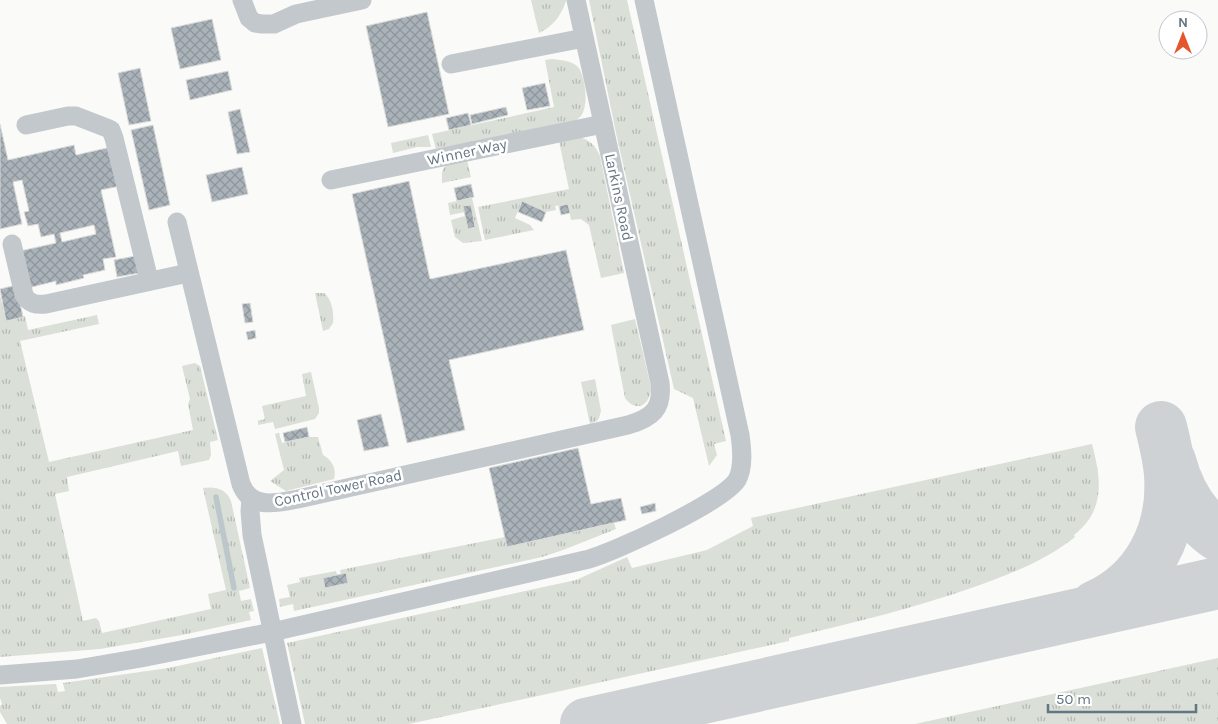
<svg xmlns="http://www.w3.org/2000/svg" width="1218" height="724" font-family="Karla,sans-serif">
<style>
.grass{fill:url(#grass-tufts)}
.lines{fill:none;stroke-linecap:round;stroke-linejoin:round}
.stream{stroke:#bbc7cb;stroke-width:5.5}
.taxiway{stroke:#ced2d4;stroke-width:52}
.building{fill:url(#building-cross-hatch);stroke:#dcdcda;fill-rule:evenodd}
.minor{stroke:#c3c8cc;stroke-width:19}
.labels{text-anchor:middle;stroke-width:5;stroke-linejoin:round;paint-order:stroke}
.street-label{font-size:15px;fill:#657683;stroke:#fff}
</style>
<defs>
<pattern id="grass-tufts" width="24" height="20" patternUnits="userSpaceOnUse" patternTransform="scale(1.25)"><rect width="24" height="20" fill="#dadfd7"/><path d="M3 7l-1-3M5 7V3M7 7l1-3M15 17l-1-3M17 17v-4M19 17l1-3" fill="none" stroke="#b4b9b4"/></pattern>
<pattern id="building-cross-hatch" width="8" height="8" patternUnits="userSpaceOnUse" patternTransform="scale(1.25)"><rect width="8" height="8" fill="#aab3b9"/><path d="M0 0l8 8M0 8l8-8" fill="none" stroke="#8e969c"/></pattern>
</defs>
<rect width="100%" height="100%" fill="#fafaf8"/>
<g class="grass">
<path d="M531 0H566V1C561 16 553 26 539 33Z"/>
<path d="M589 0H627L726 441 714 444 717 455 709 466 693 398 674 389 616 133Z"/>
<path d="M551 59C560 60 571 60 578 67 586 77 589 108 580 117 577 120 573 122 570 124L436 149 432 134 554 107 545 60Z"/>
<path d="M428 135 431 147H417L393 153 391 143Z"/>
<path d="M579 137C590 140 595 145 600 156L624 273 601 278 589 225 581 219 571 220 568 204 555 206 556 210 546 212 522 201 515 218 530 225 534 230 485 240 478 207 569 189 559 141Z"/>
<path d="M467 160 471 177 442 183V172L446 164Z"/>
<path d="M472 198 482 241 463 243 455 237 451 220 465 216 468 228 475 227 471 205 464 206 465 212 450 215 448 203Z"/>
<path d="M315 293H324C332 299 334 313 333 323L329 329 323 331Z"/>
<path d="M0 295 6 321 25 316 28 330 97 315 99 324 20 341 49 462 193 430 188 404 190 399 182 366 195 363 200 366 218 440 210 442 211 455 209 460 181 466 178 451 67 477 69 491 55 494 83 621 96 618 99 621 102 633 211 609 208 594 226 590 203 488C216 486 226 489 231 501L250 588 239 591 241 601 251 599 254 611 249 612 251 620 182 635 100 649 0 657Z"/>
<path d="M635 319 651 387C651 404 637 414 625 398L611 325Z"/>
<path d="M311 372 319 408V413L315 419 275 429 273 422 258 425V421L265 419 262 406 306 396 302 374Z"/>
<path d="M595 379 601 411 599 418 597 421 590 424 581 382Z"/>
<path d="M279 433 282 443 309 437H318L323 455C332 460 337 469 334 479L286 491 270 481 284 470 275 434Z"/>
<path d="M1092 444C1101 479 1106 510 1074 535L1075 537C1046 560 1011 574 977 586 915 608 852 623 789 638V641L409 724H305L287 643 576 580 627 557 632 568 707 550 753 526 751 518Z"/>
<path d="M614 523 616 529 563 550 542 557 294 611 293 604 280 607 279 599 290 597 287 585 300 582 299 578 336 571 337 575 341 574 340 570 505 537 507 547Z"/>
<path d="M262 648 280 724H7L0 712V706L2 704 0 698V687L56 684 58 692 65 691 63 683 168 668Z"/>
<path d="M1218 658V724H915Z"/>
</g>
<g class="lines">
<path class="stream" d="M216 497 234 588"/>
<g class="taxiway">
<path d="M1170 461C1178 491 1192 517 1218 535"/>
<path d="M1096 606C1148 583 1174 531 1170 475 1169 459 1165 443 1161 427"/>
<path d="M586 724 1218 583"/>
</g>
</g>
<g class="building">
<path d="M427 12 449 114 388 127 366 26Z"/>
<path d="M212 19 221 60 180 69 171 28Z"/>
<path d="M140 68 151 121 129 125 118 73Z"/>
<path d="M228 71 232 90 190 100 186 80Z"/>
<path d="M545 83 550 106 527 110 522 88Z"/>
<path d="M506 107 508 115 472 124 470 115Z"/>
<path d="M240 109 250 152 237 154 228 112Z"/>
<path d="M468 113 471 125 449 130 446 118Z"/>
<path d="M0 124 8 160 74 145 76 155 111 147 120 186 101 190 116 257 103 259 105 270 83 275 84 278 56 285V281L28 288 20 251 56 243 54 234 41 237 38 224 28 226 24 212 29 211 22 180 13 182 22 224 0 229ZM94 225 96 234 62 242 60 233Z"/>
<path d="M153 125 170 205 149 210 131 130Z"/>
<path d="M242 167 248 194 212 202 206 175Z"/>
<path d="M409 181 430 279 566 250 584 330 449 360 465 430 407 443 352 194Z"/>
<path d="M471 184 474 197 457 201 454 188Z"/>
<path d="M522 201 546 212 542 222 518 212Z"/>
<path d="M568 204 570 213 561 215 559 206Z"/>
<path d="M471 205 475 227 468 229 463 206Z"/>
<path d="M135 256 139 273 117 277 114 260Z"/>
<path d="M16 285 23 317 6 321 0 289Z"/>
<path d="M250 303 253 322 245 323 242 304Z"/>
<path d="M255 330 256 338 248 340 246 332Z"/>
<path d="M381 414 389 446 364 451 357 420Z"/>
<path d="M307 427 309 437 285 442 283 433Z"/>
<path d="M578 448 591 504 621 498 626 520 507 547 489 468Z"/>
<path d="M655 503 656 511 642 514 640 507Z"/>
<path d="M346 573 348 583 325 588 323 578Z"/>
</g>
<g class="lines">
<g class="minor">
<path d="M242 0 249 18 255 23 262 24H274L296 14 362 0"/>
<path d="M451 64 584 38"/>
<path d="M26 125 68 116H76L107 128 111 130 114 138 149 280"/>
<path d="M331 180 603 124"/>
<path d="M177 222 241 484C251 510 277 503 298 499L628 425C652 418 663 409 660 383L576 0"/>
<path d="M12 244 24 295C29 304 36 305 46 304L188 273"/>
<path d="M251 499 250 511 252 535 292 724"/>
<path d="M0 675 77 669 141 658 272 632 585 560C613 553 723 502 737 480 744 467 742 449 740 435L644 0"/>
</g>
</g>
<g class="labels">
<g class="street-label">
<text transform="translate(467 152) rotate(-12)" y="5">Winner Way</text>
<text transform="translate(619 197) rotate(78)" y="5">Larkins Road</text>
<text transform="translate(338 488) rotate(-12)" y="5">Control Tower Road</text>
</g>
</g>
<g transform="translate(1183 35)"><circle r="24" fill="#ffffff" stroke="#c1c8cd"/>
<path d="M0-4L9 19L0 12L-9 19Z" fill="#e4572e"/>
<text y="-8" font-size="14" font-weight="bold" text-anchor="middle" fill="#657683">N</text>
</g>
<path d="M1048 704v8h148v-8" fill="none" stroke="#657683" stroke-width="2.5"/>
<text x="1056" y="704" font-size="15" fill="#657683" stroke="#ffffff" stroke-width="4" paint-order="stroke">50 m</text>
</svg>
